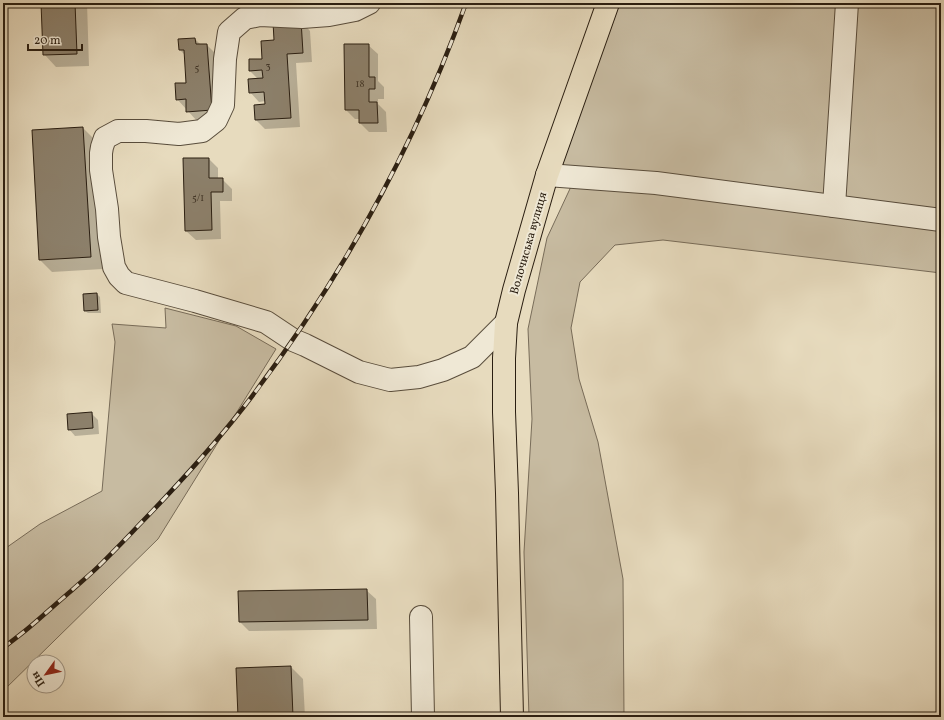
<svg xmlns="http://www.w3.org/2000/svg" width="944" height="720" font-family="Vollkorn,serif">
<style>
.green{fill:#c7bba1;stroke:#786c59}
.shadow{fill:#0003}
.building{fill:#8c806b;stroke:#2a1e11}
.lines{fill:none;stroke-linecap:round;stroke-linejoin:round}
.minor-casing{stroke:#594d3c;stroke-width:24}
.major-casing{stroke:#2a1e11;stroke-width:24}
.minor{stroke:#efe8d5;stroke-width:22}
.major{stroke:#e7dbbe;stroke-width:22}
.rail-casing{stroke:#2a1e11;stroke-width:4.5}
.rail{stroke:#efe8d5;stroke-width:3;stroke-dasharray:9;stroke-linecap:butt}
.labels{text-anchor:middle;stroke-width:4;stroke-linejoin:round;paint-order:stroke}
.number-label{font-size:10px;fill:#423628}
.street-label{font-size:12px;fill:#2a1e11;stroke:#efe8d5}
</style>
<rect width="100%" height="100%" fill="#e7dbbe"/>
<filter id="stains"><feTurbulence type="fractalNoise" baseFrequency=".005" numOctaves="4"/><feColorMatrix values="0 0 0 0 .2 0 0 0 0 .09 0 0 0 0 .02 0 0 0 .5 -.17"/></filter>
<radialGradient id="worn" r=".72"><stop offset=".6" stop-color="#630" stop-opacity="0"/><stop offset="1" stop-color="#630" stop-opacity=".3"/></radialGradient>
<g class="green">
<path d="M608 3H941V273L663 240 615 245 580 282 571 328 579 379 598 442 623 579 624 717H529L524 552 532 419 528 329 547 238 575 178 547 175Z"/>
<path d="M165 308 236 326 276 349 158 539 3 691V550L40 524 102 491 115 342 112 324 166 328Z"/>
</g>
<g class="shadow">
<path d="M42 3H87L89 66 56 67 44 54Z"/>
<path d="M273 3H298L299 15Z"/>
<path d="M301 21 310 31 312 62 296 63 300 127 265 129 256 120 266 105V101L259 102 250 92 259 80 250 71 263 60 275 41Z"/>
<path d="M195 39 201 45H207L216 54 221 119 197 121 177 99 187 84 185 55 180 50V40Z"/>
<path d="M368 45 378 54V81L384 87V99H378V104L386 112 387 132H369L360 123V119H355L346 110Z"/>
<path d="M83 128 95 140 103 269 52 272 40 260Z"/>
<path d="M209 159 218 168V179H222L232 189V201H220L221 239 196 240 186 231Z"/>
<path d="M97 294 100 297 101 313H88L85 311Z"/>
<path d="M91 413 98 420 99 434 75 436 69 429Z"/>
<path d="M366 590 376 599 377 629 249 631 240 622Z"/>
<path d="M291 667 303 679 305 717H239Z"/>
</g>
<g class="building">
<path d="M41 3H75L77 54 43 55Z"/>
<path d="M272 3H290V6L272 8Z"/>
<path d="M301 20 303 53 287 54 291 118 255 120 254 105 265 104 264 92 249 93 248 79 263 78 262 70 249 71V59H262L261 41 274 40 273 22Z"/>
<path d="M195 38 196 44H207L212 110 186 112V99L176 100 175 83H186L184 50H179L178 39Z"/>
<path d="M344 44H369V77H375V89H369V102H377L378 123H359V110H345Z"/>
<path d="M83 127 91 257 39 260 32 130Z"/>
<path d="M183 158H209V178H223V192H211L212 230 185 231Z"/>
<path d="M97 293 98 310 84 311 83 294Z"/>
<path d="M92 412 93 428 68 430 67 414Z"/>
<path d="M367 589 368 620 239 622 238 591Z"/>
<path d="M291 666 293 717H238L236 668Z"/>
</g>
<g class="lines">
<defs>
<g id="minor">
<path d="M369 3 355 10 329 15 302 17 260 15 245 18 229 32 225 59 223 105 216 120 202 131 179 134 146 131H118L105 138 102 147 101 153V170L107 209 109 237 114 267 119 276 126 283 195 301 266 322 293 340 305 345 359 372 390 380 419 377 443 370 472 357 506 323"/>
<path d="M547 175 656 183 941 220"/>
<path d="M834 206 847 3"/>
<path d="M421 617 423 717"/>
</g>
<path id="major" d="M512 717 507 493 504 412V358L506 323 514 290 547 175 608 3"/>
</defs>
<use href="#minor" class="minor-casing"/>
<use href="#major" class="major-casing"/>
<use href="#minor" class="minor"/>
<use href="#major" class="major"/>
<defs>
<path id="rail" d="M3 648C13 640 23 633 32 625 45 614 58 602 71 591 81 582 92 573 101 564 114 551 126 539 138 526 174 489 210 450 243 408 337 286 414 149 466 3"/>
</defs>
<use href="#rail" class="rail-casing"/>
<use href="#rail" class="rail"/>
</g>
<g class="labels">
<g class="number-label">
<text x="268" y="69">3</text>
<text x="197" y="71">5</text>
<text x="360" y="87">18</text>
<text x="198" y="201">5/1</text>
</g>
<g class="street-label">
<text transform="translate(528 243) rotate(-74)" y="4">Волочиська вулиця</text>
</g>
</g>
<rect width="944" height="720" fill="none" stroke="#e7dbbe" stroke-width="16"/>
<rect x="4" y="4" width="936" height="712" fill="none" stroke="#2a1e11" stroke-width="2"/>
<rect x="8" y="8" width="928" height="704" fill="none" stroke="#2a1e11"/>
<g transform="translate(46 674) rotate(237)"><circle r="19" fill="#efe8d5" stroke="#a09787"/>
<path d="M0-3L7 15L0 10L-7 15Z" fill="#8f2418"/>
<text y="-6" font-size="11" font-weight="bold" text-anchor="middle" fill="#2a1e11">Пн</text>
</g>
<path d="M28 44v6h54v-6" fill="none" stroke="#2a1e11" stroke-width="2"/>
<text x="34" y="44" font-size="12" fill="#2a1e11" stroke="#efe8d5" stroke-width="3" paint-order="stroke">20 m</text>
<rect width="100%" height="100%" filter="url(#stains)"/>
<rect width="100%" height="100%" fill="url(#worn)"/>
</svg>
